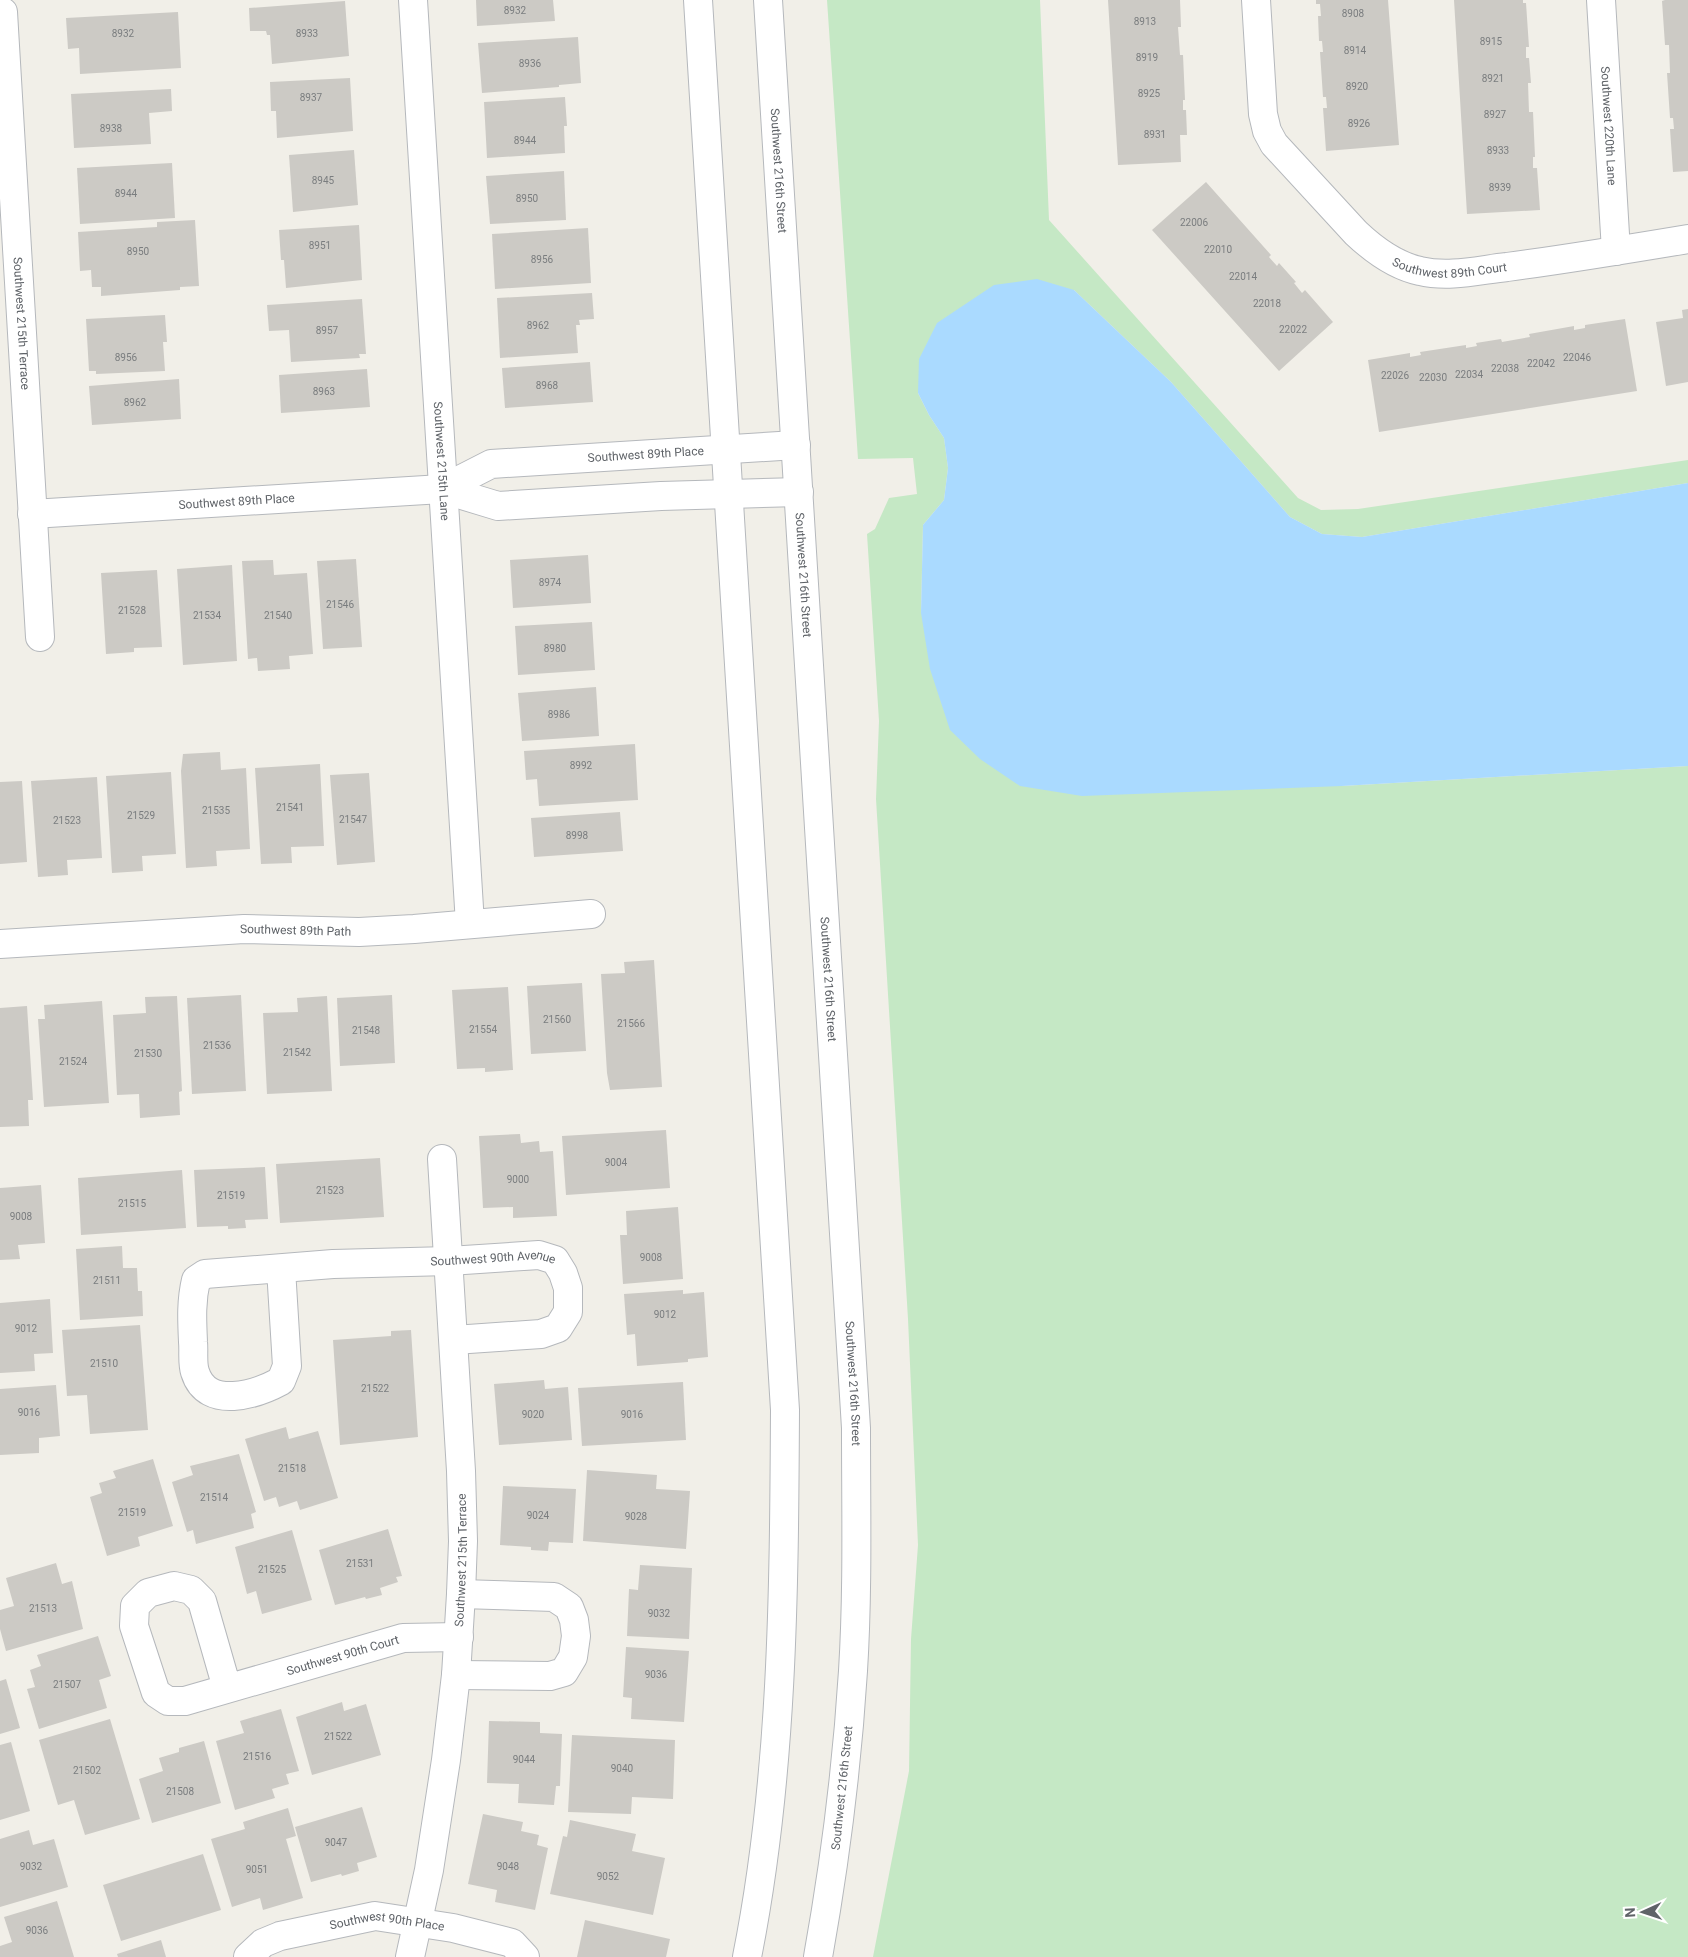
<svg xmlns="http://www.w3.org/2000/svg" width="1688" height="1957" font-family="Roboto,sans-serif">
<style>
.green{fill:#c5e8c5}
.water{fill:#aadaff}
.building{fill:#cccac5}
.lines{fill:none;stroke-linecap:round;stroke-linejoin:round}
.minor-casing{stroke:#b5b8bc;stroke-width:30}
.tertiary-casing{stroke:#b5b8bc;stroke-width:30}
.minor{stroke:#fff;stroke-width:28}
.tertiary{stroke:#fff;stroke-width:28}
.labels{text-anchor:middle;stroke-width:4.5;stroke-linejoin:round;paint-order:stroke}
.number-label{font-size:10px;fill:#7a7d7f}
.street-label{font-size:12px;fill:#5f6368;stroke:#fff}
</style>
<rect width="100%" height="100%" fill="#f1efe8"/>
<path class="green" d="M827 0H1040L1049 220 1298 498 1321 510 1358 509 1688 460V483L1362 537 1322 534 1290 517 1171 382 1074 290 918 393 929 415 944 438 948 468 944 500 923 525 921 613 1342 786 1688 766V1957H873L909 1771 911 1639 918 1545 908 1319 876 799 879 721 867 534 875 529 889 498 917 494 913 458 858 459Z"/>
<path class="water" d="M1037 279 1074 290 1171 382 1290 517 1322 534 1362 537 1688 483V766L1342 786 1082 796 1020 786 980 759 950 730 930 669 921 613 923 525 944 500 948 468 944 438 929 415 918 393 919 359 937 323 994 285Z"/>
<g class="building">
<path d="M476 0H553L555 21 477 26Z"/>
<path d="M1108 0H1180L1181 27H1178L1180 55H1183L1185 100H1183V110H1186L1187 135H1180L1181 162 1118 165Z"/>
<path d="M1316 0H1388L1399 145 1326 151 1323 108H1327L1326 97H1323L1320 52H1323L1322 41H1319L1318 16H1321L1320 4H1316Z"/>
<path d="M1454 0H1523V3H1526L1529 47H1526V58H1529L1531 83H1528L1529 112H1533L1535 157H1533V168H1537L1540 210 1467 214Z"/>
<path d="M1665 0H1688V171L1673 172 1670 129H1674L1673 118H1670L1667 73H1670L1669 45H1665L1662 1Z"/>
<path d="M345 1 349 56 272 64 270 35H267L266 31H250L249 8Z"/>
<path d="M178 12 181 68 80 74 79 48 68 49 66 18Z"/>
<path d="M578 37 581 83 559 85V87L482 93 478 43Z"/>
<path d="M350 78 353 131 277 138 276 111H271L270 82Z"/>
<path d="M171 89 172 111 149 113 151 144 74 148 71 94Z"/>
<path d="M565 97 567 126H564L565 153 487 158 484 102Z"/>
<path d="M354 150 358 205 293 212 289 155Z"/>
<path d="M172 163 175 218 80 224 77 168Z"/>
<path d="M564 171 566 220 490 224 486 176Z"/>
<path d="M1206 182 1271 255 1269 257 1277 266 1279 263 1296 282 1294 283 1302 293 1305 290 1333 322 1279 371 1152 230Z"/>
<path d="M195 220 199 286 180 287V290L101 296V287H92L91 270 80 271 78 232 157 227V222Z"/>
<path d="M359 225 362 280 286 288 284 260H281L279 230Z"/>
<path d="M588 228 591 283 495 289 492 234Z"/>
<path d="M592 293 594 319 579 320 580 325H576L578 353 500 358 497 298Z"/>
<path d="M362 299 366 354H359L360 358 291 362 289 330 269 331 267 305Z"/>
<path d="M1688 309V382L1666 386 1656 322 1683 318 1682 310Z"/>
<path d="M165 315 167 342H163L165 371 96 374V371H89L86 319Z"/>
<path d="M1625 319 1637 391 1379 432 1368 360 1410 353V357L1421 355 1420 352 1466 345V348L1477 346 1476 343 1501 339 1502 342 1530 337 1529 334 1574 326V330L1585 328V325Z"/>
<path d="M590 362 593 402 505 408 502 368Z"/>
<path d="M367 369 370 407 281 413 279 375Z"/>
<path d="M179 379 181 419 92 425 89 386Z"/>
<path d="M588 555 591 603 513 608 510 560Z"/>
<path d="M356 559 362 647 323 649 317 561Z"/>
<path d="M273 560 274 575 307 573 313 654 289 656 290 669 258 671 257 658 248 659 242 561Z"/>
<path d="M232 565 237 661 183 665 177 569Z"/>
<path d="M157 570 162 647 134 648V652L106 654 101 573Z"/>
<path d="M592 622 595 670 518 675 515 626Z"/>
<path d="M596 687 599 736 522 741 518 693Z"/>
<path d="M635 744 638 800 539 806 537 779 526 780 524 751Z"/>
<path d="M220 752 221 770 246 768 250 849 216 851 217 866 186 868 181 771 183 754Z"/>
<path d="M320 764 324 846 291 847 292 863 261 864 255 768Z"/>
<path d="M171 772 176 854 142 856 143 871 112 873 106 776Z"/>
<path d="M369 773 375 862 337 865 330 775Z"/>
<path d="M97 777 102 858 67 860 68 875 38 877 31 781Z"/>
<path d="M22 781 27 862 0 864V782Z"/>
<path d="M620 812 623 851 534 857 531 818Z"/>
<path d="M654 960 662 1087 610 1090 607 1073 601 974 625 973 624 962Z"/>
<path d="M582 983 586 1051 531 1054 527 986Z"/>
<path d="M508 987 513 1070 485 1072V1068L457 1069 452 990Z"/>
<path d="M241 995 246 1091 192 1094 187 998Z"/>
<path d="M392 995 395 1063 340 1066 337 998Z"/>
<path d="M177 996 182 1091 179 1092 180 1115 140 1118 139 1094 117 1095 113 1015 146 1013 145 997Z"/>
<path d="M327 996 332 1091 267 1094 263 1013 298 1012 297 998Z"/>
<path d="M102 1001 109 1103 44 1107 38 1019H45L44 1005Z"/>
<path d="M27 1006 33 1100H28L29 1126 0 1127V1008Z"/>
<path d="M666 1130 670 1188 566 1195 562 1136Z"/>
<path d="M520 1134 521 1143 539 1141 540 1152 553 1151 557 1216 513 1218V1207L483 1208 479 1136Z"/>
<path d="M380 1158 384 1217 280 1223 276 1164Z"/>
<path d="M265 1167 268 1219 245 1220 246 1228 228 1229V1226L197 1227 194 1170Z"/>
<path d="M182 1170 186 1228 81 1235 78 1178Z"/>
<path d="M41 1185 45 1243 18 1245 20 1259 0 1260V1188Z"/>
<path d="M678 1207 683 1279 623 1284 620 1235H627L626 1211Z"/>
<path d="M122 1246 123 1268H137L138 1291H142L143 1316 80 1320 76 1249Z"/>
<path d="M683 1290V1294L704 1292 708 1357 688 1359V1362L637 1366 635 1334 627 1335 624 1294Z"/>
<path d="M50 1299 53 1353 34 1354 35 1371 0 1373V1303Z"/>
<path d="M140 1325 148 1430 90 1434 87 1395 67 1396 62 1330Z"/>
<path d="M411 1330 418 1437 340 1445 333 1340 391 1336V1331Z"/>
<path d="M544 1380 545 1389 568 1387 572 1440 499 1445 494 1384Z"/>
<path d="M683 1382 686 1440 582 1446 578 1388Z"/>
<path d="M56 1385 60 1436 39 1438V1453L0 1455V1389Z"/>
<path d="M286 1427 289 1439 318 1431 338 1498 300 1510 297 1501 279 1507 276 1497 264 1501 245 1439Z"/>
<path d="M239 1454 256 1512 251 1514 254 1528 196 1544 193 1530 187 1532 172 1482 193 1475 190 1466Z"/>
<path d="M153 1459 173 1526 138 1537 140 1546 107 1556 90 1497 102 1493 99 1483 116 1478 113 1471Z"/>
<path d="M587 1470 657 1475 656 1489 690 1491 686 1549 583 1541Z"/>
<path d="M503 1486 576 1489 573 1543 549 1542 548 1551 531 1550V1547L500 1545Z"/>
<path d="M388 1529 402 1576 396 1577 398 1582 380 1588 382 1595 366 1599 365 1597 335 1605 319 1550Z"/>
<path d="M292 1530 312 1600 262 1614 256 1591 247 1594 235 1547Z"/>
<path d="M56 1563 62 1584 72 1581 83 1629 6 1651 0 1629V1610L14 1606 6 1578Z"/>
<path d="M640 1565 692 1568 689 1639 627 1636 629 1589 638 1590Z"/>
<path d="M98 1636 111 1676 99 1680 107 1708 39 1729 27 1689 35 1687 30 1670 41 1666 37 1655Z"/>
<path d="M626 1647 689 1651 684 1722 631 1719 632 1698 623 1697Z"/>
<path d="M6 1679 20 1728 0 1734V1681Z"/>
<path d="M342 1702 344 1711 366 1704 381 1755 312 1775 296 1717Z"/>
<path d="M281 1709 299 1771 286 1774 289 1784 272 1789 275 1798 235 1810 216 1741 244 1733 240 1721Z"/>
<path d="M110 1719 140 1819 85 1835 74 1800 58 1805 39 1740Z"/>
<path d="M489 1721 540 1722V1733L562 1734 560 1786H556L554 1805 518 1803 519 1784 487 1783Z"/>
<path d="M572 1735 675 1740 673 1799 632 1797 631 1814 568 1812Z"/>
<path d="M204 1741 221 1803 152 1823 139 1779 163 1771 159 1758 179 1752V1748Z"/>
<path d="M11 1742 30 1811 0 1820V1745Z"/>
<path d="M362 1807 377 1857 357 1863 359 1871 342 1876 341 1874 311 1882 295 1827Z"/>
<path d="M288 1808 296 1836 286 1839 303 1898 263 1910 260 1898 232 1907 211 1839 245 1829 243 1822Z"/>
<path d="M483 1814 523 1822 521 1831 539 1835 537 1845 548 1848 535 1910 495 1902 497 1890 468 1884Z"/>
<path d="M570 1820 636 1834 632 1851 665 1858 653 1915 550 1894 563 1836 567 1837Z"/>
<path d="M29 1830 33 1845 54 1839 68 1887 0 1907V1839Z"/>
<path d="M203 1854 221 1910 121 1941 103 1885Z"/>
<path d="M57 1901 74 1957H0V1946L12 1942 4 1917Z"/>
<path d="M585 1920 670 1939 666 1957H577Z"/>
<path d="M161 1940 166 1957H118L117 1954Z"/>
</g>
<g class="lines">
<defs>
<g id="minor">
<path id="s1" d="M413 0 470 924"/>
<path id="s2" d="M1256 0 1263 114 1267 131 1274 144 1356 233C1374 250 1396 266 1420 271 1449 278 1479 270 1507 267 1568 259 1628 249 1688 239"/>
<path id="s3" d="M1601 0 1616 251"/>
<path id="s4" d="M3 12 40 637"/>
<path id="s5" d="M442 489 491 464 796 445"/>
<path id="s6" d="M32 514 442 489 498 506 661 496 799 492"/>
<path id="s7" d="M0 944 244 929 359 932 414 929 591 914"/>
<path id="s8" d="M281 1269 287 1366 281 1381C257 1394 207 1411 195 1372 192 1363 194 1351 193 1342 192 1320 191 1301 196 1280L205 1274 333 1264 449 1261 539 1255 555 1260 563 1273 568 1288V1312L558 1328 541 1334 454 1340"/>
<path d="M456 1675 550 1676 564 1672 573 1657 576 1636 574 1620 569 1607 554 1597 461 1594"/>
<path id="s9" d="M227 1688 202 1601 191 1590 174 1586 148 1593 135 1606 134 1626 156 1693 168 1701H185L403 1638 459 1637"/>
<path id="s10" d="M248 1957 263 1943 280 1936 375 1916 453 1928 512 1943 525 1957"/>
<path id="s11" d="M410 1957 429 1870 446 1760 456 1675 461 1594 463 1541 461 1471 442 1159"/>
</g>
<g id="tertiary">
<path d="M698 0 785 1410C784 1593 783 1776 747 1957"/>
<path id="s12" d="M768 0 856 1428C856 1509 858 1590 853 1671 847 1767 835 1862 818 1957"/>
</g>
</defs>
<use href="#minor" class="minor-casing"/>
<use href="#tertiary" class="tertiary-casing"/>
<use href="#minor" class="minor"/>
<use href="#tertiary" class="tertiary"/>
</g>
<g class="labels">
<g class="number-label">
<text x="515" y="14">8932</text>
<text x="1353" y="17">8908</text>
<text x="1145" y="25">8913</text>
<text x="123" y="37">8932</text>
<text x="307" y="37">8933</text>
<text x="1491" y="45">8915</text>
<text x="1355" y="54">8914</text>
<text x="1147" y="61">8919</text>
<text x="530" y="67">8936</text>
<text x="1493" y="82">8921</text>
<text x="1357" y="90">8920</text>
<text x="1149" y="97">8925</text>
<text x="311" y="101">8937</text>
<text x="1495" y="118">8927</text>
<text x="1359" y="127">8926</text>
<text x="111" y="132">8938</text>
<text x="1155" y="138">8931</text>
<text x="525" y="144">8944</text>
<text x="1498" y="154">8933</text>
<text x="323" y="184">8945</text>
<text x="1500" y="191">8939</text>
<text x="126" y="197">8944</text>
<text x="527" y="202">8950</text>
<text x="1194" y="226">22006</text>
<text x="320" y="249">8951</text>
<text x="1218" y="253">22010</text>
<text x="138" y="255">8950</text>
<text x="542" y="263">8956</text>
<text x="1243" y="280">22014</text>
<text x="1267" y="307">22018</text>
<text x="538" y="329">8962</text>
<text x="1293" y="333">22022</text>
<text x="327" y="334">8957</text>
<text x="126" y="361">8956</text>
<text x="1577" y="361">22046</text>
<text x="1541" y="367">22042</text>
<text x="1505" y="372">22038</text>
<text x="1469" y="378">22034</text>
<text x="1395" y="379">22026</text>
<text x="1433" y="381">22030</text>
<text x="547" y="389">8968</text>
<text x="324" y="395">8963</text>
<text x="135" y="406">8962</text>
<text x="550" y="586">8974</text>
<text x="340" y="608">21546</text>
<text x="132" y="614">21528</text>
<text x="207" y="619">21534</text>
<text x="278" y="619">21540</text>
<text x="555" y="652">8980</text>
<text x="559" y="718">8986</text>
<text x="581" y="769">8992</text>
<text x="290" y="811">21541</text>
<text x="216" y="814">21535</text>
<text x="141" y="819">21529</text>
<text x="353" y="823">21547</text>
<text x="67" y="824">21523</text>
<text x="577" y="839">8998</text>
<text x="557" y="1023">21560</text>
<text x="631" y="1027">21566</text>
<text x="483" y="1033">21554</text>
<text x="366" y="1034">21548</text>
<text x="217" y="1049">21536</text>
<text x="297" y="1056">21542</text>
<text x="148" y="1057">21530</text>
<text x="73" y="1065">21524</text>
<text x="616" y="1166">9004</text>
<text x="518" y="1183">9000</text>
<text x="330" y="1194">21523</text>
<text x="231" y="1199">21519</text>
<text x="132" y="1207">21515</text>
<text x="21" y="1220">9008</text>
<text x="651" y="1261">9008</text>
<text x="107" y="1284">21511</text>
<text x="665" y="1318">9012</text>
<text x="26" y="1332">9012</text>
<text x="104" y="1367">21510</text>
<text x="375" y="1392">21522</text>
<text x="29" y="1416">9016</text>
<text x="533" y="1418">9020</text>
<text x="632" y="1418">9016</text>
<text x="292" y="1472">21518</text>
<text x="214" y="1501">21514</text>
<text x="132" y="1516">21519</text>
<text x="538" y="1519">9024</text>
<text x="636" y="1520">9028</text>
<text x="360" y="1567">21531</text>
<text x="272" y="1573">21525</text>
<text x="43" y="1612">21513</text>
<text x="659" y="1617">9032</text>
<text x="656" y="1678">9036</text>
<text x="67" y="1688">21507</text>
<text x="338" y="1740">21522</text>
<text x="257" y="1760">21516</text>
<text x="524" y="1763">9044</text>
<text x="622" y="1772">9040</text>
<text x="87" y="1774">21502</text>
<text x="180" y="1795">21508</text>
<text x="336" y="1846">9047</text>
<text x="31" y="1870">9032</text>
<text x="508" y="1870">9048</text>
<text x="257" y="1873">9051</text>
<text x="608" y="1880">9052</text>
<text x="37" y="1934">9036</text>
</g>
<g class="street-label">
<text dy="4" stroke="none"><textPath href="#s3" startOffset="126">Southwest 220th Lane</textPath></text>
<text dy="4" stroke="none"><textPath href="#s12" startOffset="171">Southwest 216th Street</textPath></text>
<text dy="4" stroke="none"><textPath href="#s2" startOffset="372">Southwest 89th Court</textPath></text>
<text dy="4" stroke="none"><textPath href="#s4" startOffset="312">Southwest 215th Terrace</textPath></text>
<text dy="4" stroke="none"><textPath href="#s5" startOffset="210">Southwest 89th Place</textPath></text>
<text dy="4" stroke="none"><textPath href="#s1" startOffset="462">Southwest 215th Lane</textPath></text>
<text dy="4" stroke="none"><textPath href="#s6" startOffset="205">Southwest 89th Place</textPath></text>
<text dy="4" stroke="none"><textPath href="#s12" startOffset="576">Southwest 216th Street</textPath></text>
<text dy="4" stroke="none"><textPath href="#s7" startOffset="296">Southwest 89th Path</textPath></text>
<text dy="4" stroke="none"><textPath href="#s12" startOffset="981">Southwest 216th Street</textPath></text>
<text dy="4" stroke="none"><textPath href="#s8" startOffset="605">Southwest 90th Avenue</textPath></text>
<text dy="4" stroke="none"><textPath href="#s12" startOffset="1386">Southwest 216th Street</textPath></text>
<text dy="4" stroke="none"><textPath href="#s11" startOffset="401">Southwest 215th Terrace</textPath></text>
<text dy="4" stroke="none"><textPath href="#s9" startOffset="455">Southwest 90th Court</textPath></text>
<text transform="translate(842 1788) rotate(-84)" y="4">Southwest 216th Street</text>
<text dy="4" stroke="none"><textPath href="#s10" startOffset="148">Southwest 90th Place</textPath></text>
</g>
</g>
<g transform="translate(1643 1912) rotate(267)" stroke="#ffffff" stroke-width="4" paint-order="stroke">
<path d="M0-4L9 19L0 12L-9 19Z" fill="#5f6368"/>
<text y="-8" font-size="14" font-weight="bold" text-anchor="middle" fill="#5f6368">N</text>
</g>
</svg>
